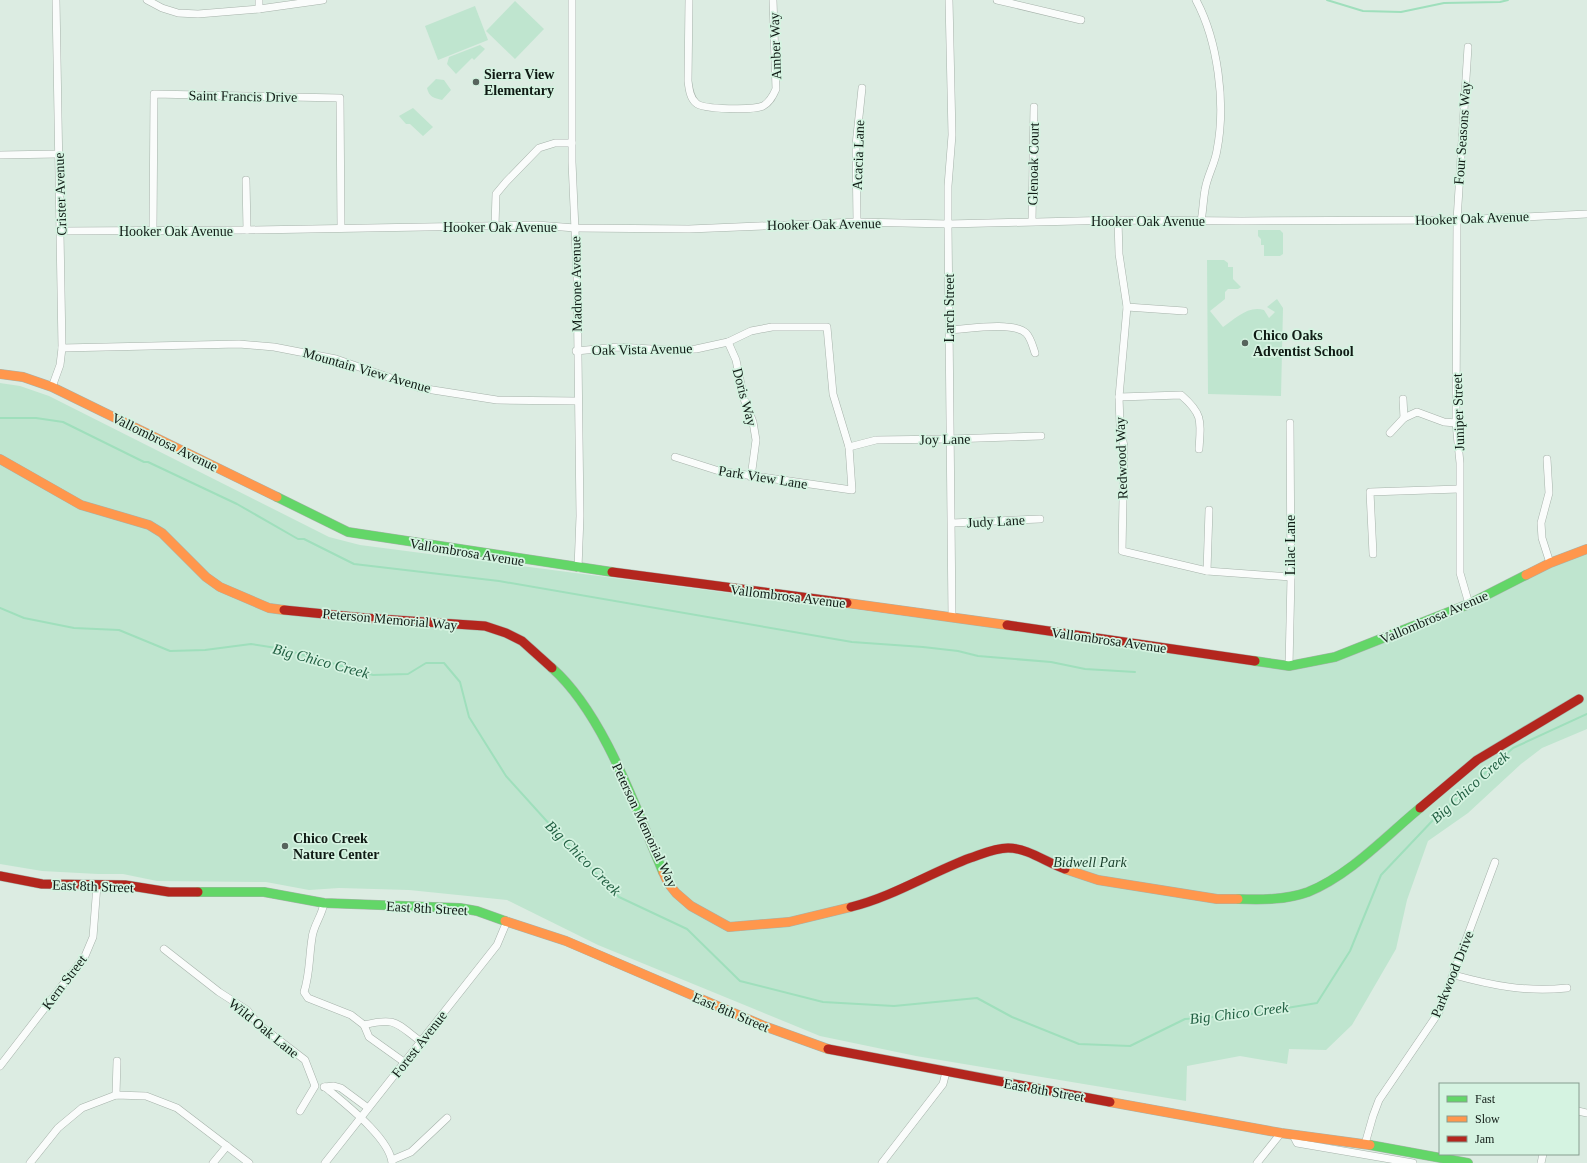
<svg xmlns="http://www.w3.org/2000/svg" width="1587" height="1163" font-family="'Times New Roman',serif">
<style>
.green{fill:#bfe5cf}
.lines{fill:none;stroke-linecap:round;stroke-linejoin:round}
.stream{stroke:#9fdfbc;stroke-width:2}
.street-casing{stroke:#a6b2aa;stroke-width:8}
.fast-casing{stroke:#a6b2aa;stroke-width:10}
.slow-casing{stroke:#a6b2aa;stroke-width:10}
.jam-casing{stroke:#a6b2aa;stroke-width:10}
.street{stroke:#fafcfb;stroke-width:7}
.fast{stroke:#63d668;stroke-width:9}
.slow{stroke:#ff974d;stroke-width:9}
.jam{stroke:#b3261e;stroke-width:9}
.poi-dot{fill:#57645d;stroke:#d5f3e1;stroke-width:1.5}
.labels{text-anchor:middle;stroke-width:3.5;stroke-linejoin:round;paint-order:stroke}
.street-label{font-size:14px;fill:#101b15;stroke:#d5f3e1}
.poi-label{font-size:14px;font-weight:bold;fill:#101b15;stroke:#d5f3e1;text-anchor:start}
.park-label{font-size:14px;font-style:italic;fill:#183d2a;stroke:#d5f3e1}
.water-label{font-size:15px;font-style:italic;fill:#215f42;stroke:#d5f3e1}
</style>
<rect width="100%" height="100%" fill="#dcece2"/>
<g class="green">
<path d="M515 1 544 29 515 59 486 31Z"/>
<path d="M475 6 488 40 438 60 425 26Z"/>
<path d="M480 45 485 49 474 60 472 58 456 74 447 64 449 57Z"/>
<path d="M436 79 444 80 451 90 442 100C434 98 429 97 427 88Z"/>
<path d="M413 108 433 127 423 136 410 124H406L399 116Z"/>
<path d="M1258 230H1280L1283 233V254L1280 256H1264V245H1261V239L1258 236Z"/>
<path d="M1207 260H1224L1228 263V267H1233V279L1241 287 1238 289H1228L1225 292V299L1210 311 1223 327C1235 319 1248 305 1264 310L1269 318 1275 312 1267 307 1277 299 1283 308 1281 396 1208 394Z"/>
<path d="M0 383 20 386 49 396 329 537 360 545 1289 666 1335 657 1587 549V729L1542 748 1521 764 1468 813 1428 841 1407 900 1396 949 1352 1025 1326 1050 1289 1049 1287 1064 1240 1056 1187 1066 1186 1101 916 1056 820 1036 598 945 507 900 409 890 339 888 309 890 266 882 157 881 123 874H98L42 871 0 864Z"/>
</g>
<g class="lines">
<g class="stream">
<path d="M1327 0 1363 11 1401 12 1444 3 1500 2 1508 0"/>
<path d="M0 418H36L63 422 144 462H148L237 504 298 539H304L354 564 499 581 852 642 923 647 958 651 978 656 1051 662 1085 669 1135 672"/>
<path d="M0 608 24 618 74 628 119 630 170 651 205 650 251 644 283 649 373 675 408 674 426 663H444L460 682 469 717 506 776 562 838 619 897 687 929 740 981 823 1002 894 1006 977 998 1012 1017 1079 1044 1130 1046 1185 1019 1244 1015 1317 1003 1350 951 1381 875 1435 818 1513 748 1587 714"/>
</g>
<defs>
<g id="street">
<path d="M147 0 162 8 178 13 198 14 259 9 323 0"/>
<path d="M259 0V9"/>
<path d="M572 0V162L577 275 580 516 578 568"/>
<path d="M689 0 688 81C689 89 690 98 696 103 703 110 754 110 763 106 770 102 773 96 776 89L773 0"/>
<path d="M949 0 952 135 948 186V224L952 617"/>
<path d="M997 0 1081 20"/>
<path d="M1196 0C1218 41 1226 104 1217 150 1215 164 1207 176 1205 190 1203 201 1203 211 1201 221"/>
<path d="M1468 47 1457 220 1456 423 1460 463V573L1469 604"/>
<path d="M0 155 58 154"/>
<path d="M246 180 247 230"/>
<path d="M1118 220 1119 254 1127 307 1119 397 1120 424 1124 447 1122 551 1207 571 1291 577"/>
<path d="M1032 221 1034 107"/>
<path d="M857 222 856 145 862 88"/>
<path d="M495 226 496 194 506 182 539 148 555 143H572"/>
<path d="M153 230 154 94 340 98 341 228"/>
<path d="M61 231 247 230 537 225 575 228 689 229 857 222 948 224 1118 220 1242 221 1457 220 1587 214"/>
<path d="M1127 307 1184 311"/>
<path d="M949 330C968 329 1012 321 1026 333 1031 338 1033 347 1035 353"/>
<path d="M728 342 736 360 744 399 753 422 756 440 751 477"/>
<path d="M62 348 239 344 274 347 336 359 420 388 497 400 577 401"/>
<path d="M576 351 618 347 668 350 696 349 728 342 751 331 772 327H827L833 394 849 447 852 490 719 471 675 457"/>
<path d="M52 387 60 365 62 348 56 0"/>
<path d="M1119 397 1181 395C1203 414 1201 421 1199 449"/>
<path d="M1403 399 1404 418"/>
<path d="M1390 433 1404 418 1417 412 1444 422 1456 423"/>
<path d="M849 447 876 440 950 439 1041 436"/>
<path d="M1547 459 1549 493 1541 523 1542 538 1550 563"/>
<path d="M952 523 1040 519"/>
<path d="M1373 554 1370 492 1459 489"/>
<path d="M1207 571 1209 510"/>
<path d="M1289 666 1291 577 1290 423"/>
<path d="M324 903C322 916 313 926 312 938 309 956 310 974 304 992L308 998 313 1000 351 1015 364 1025 369 1037 404 1062"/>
<path d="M164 949 219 992 247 1010 258 1024 305 1060 315 1086 300 1111"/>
<path d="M1454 975C1494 986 1526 992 1567 988"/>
<path d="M364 1025C396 1017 396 1023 420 1041"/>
<path d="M0 1066 85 956 93 937 97 885"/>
<path d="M324 1087 334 1086 341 1088 368 1108"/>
<path d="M325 1087C344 1103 390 1138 392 1163"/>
<path d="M116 1095 117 1061"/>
<path d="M1578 1111 1587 1113"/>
<path d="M1293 1135 1297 1143 1413 1163"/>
<path d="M1365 1144 1373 1116 1379 1100 1439 1012 1495 862"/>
<path d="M392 1160 411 1152 447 1118"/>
<path d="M30 1163 58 1128 82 1108 116 1095 146 1096 177 1108 249 1163"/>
<path d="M213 1163 227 1146"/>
<path d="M325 1163 497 945 507 921"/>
<path d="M882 1163 943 1084 946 1072"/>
<path d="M1257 1163 1281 1133"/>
<path d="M1541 1163 1543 1154"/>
</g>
<g id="fast">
<path d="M277 497 348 532 612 572"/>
<path d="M1255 661 1289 666 1335 657 1469 604 1526 575"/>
<path d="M552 668C604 714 636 809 663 872"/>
<path d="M198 892H264L324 903 460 908 477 911 505 921"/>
<path d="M1238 899C1261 900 1286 900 1308 892 1350 875 1386 836 1420 808"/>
<path d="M1370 1145 1468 1163"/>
</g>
<g id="slow">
<path d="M0 374 23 377 52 387 277 497"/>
<path d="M0 459 81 505 149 525 162 533 206 577 220 587 269 608 284 610"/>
<path d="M1526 575 1550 563 1587 549"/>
<path d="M847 603 1007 625"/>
<path d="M1065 869 1098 880 1217 899H1238"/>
<path d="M663 872 668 883 676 893 691 906 729 927 789 922 851 907"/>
<path d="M505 921 566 941 764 1026 828 1049"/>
<path d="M1110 1102 1281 1133 1370 1145"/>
</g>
<g id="jam">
<path d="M612 572 847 603"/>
<path d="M284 610 365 618 485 626 506 633 522 641 552 668"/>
<path d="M1007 625 1255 661"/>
<path d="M1420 808 1477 760 1579 699"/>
<path d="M0 876 42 884 125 885 169 892H198"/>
<path d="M851 907C892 897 930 873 970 858 982 854 995 848 1008 848 1028 848 1047 863 1065 869"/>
<path d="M828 1049 1110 1102"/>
</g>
</defs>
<use href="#street" class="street-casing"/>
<use href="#fast" class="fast-casing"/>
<use href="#slow" class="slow-casing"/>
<use href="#jam" class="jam-casing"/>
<use href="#street" class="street"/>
<use href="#fast" class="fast"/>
<use href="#slow" class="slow"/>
<use href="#jam" class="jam"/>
</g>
<g class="poi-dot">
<circle cx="476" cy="82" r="4"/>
<circle cx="1245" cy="343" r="4"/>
<circle cx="285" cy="846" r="4"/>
</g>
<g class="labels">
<g class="street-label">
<text transform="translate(775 46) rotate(-92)" y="5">Amber Way</text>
<text transform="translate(243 96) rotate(1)" y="5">Saint Francis Drive</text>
<text transform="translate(1462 133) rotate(-86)" y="5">Four Seasons Way</text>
<text transform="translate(858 155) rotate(-88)" y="5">Acacia Lane</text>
<text transform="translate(1033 164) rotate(-89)" y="5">Glenoak Court</text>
<text transform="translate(60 194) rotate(-92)" y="5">Crister Avenue</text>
<text transform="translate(1472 218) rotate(-2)" y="5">Hooker Oak Avenue</text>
<text x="1148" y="226">Hooker Oak Avenue</text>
<text transform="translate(824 224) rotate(-1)" y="5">Hooker Oak Avenue</text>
<text x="500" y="232">Hooker Oak Avenue</text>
<text x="176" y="236">Hooker Oak Avenue</text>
<text transform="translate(576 284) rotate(-91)" y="5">Madrone Avenue</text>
<text transform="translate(949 308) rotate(-90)" y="5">Larch Street</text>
<text transform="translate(642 349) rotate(-1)" y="5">Oak Vista Avenue</text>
<text transform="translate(367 370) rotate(16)" y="5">Mountain View Avenue</text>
<text transform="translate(745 397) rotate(75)" y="5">Doris Way</text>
<text transform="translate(1458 412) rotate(-92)" y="5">Juniper Street</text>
<text transform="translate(945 439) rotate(-1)" y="5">Joy Lane</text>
<text transform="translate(165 442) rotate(26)" y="5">Vallombrosa Avenue</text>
<text transform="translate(1121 458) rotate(-92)" y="5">Redwood Way</text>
<text transform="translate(763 477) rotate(9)" y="5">Park View Lane</text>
<text transform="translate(996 521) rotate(-3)" y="5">Judy Lane</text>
<text transform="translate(1290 545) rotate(-90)" y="5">Lilac Lane</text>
<text transform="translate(467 552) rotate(9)" y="5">Vallombrosa Avenue</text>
<text transform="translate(788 596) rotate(7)" y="5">Vallombrosa Avenue</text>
<text transform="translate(1434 617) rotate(-23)" y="5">Vallombrosa Avenue</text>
<text transform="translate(390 619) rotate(5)" y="5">Peterson Memorial Way</text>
<text transform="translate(1109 640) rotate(8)" y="5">Vallombrosa Avenue</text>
<text transform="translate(645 825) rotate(65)" y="5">Peterson Memorial Way</text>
<text transform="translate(93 886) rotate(2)" y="5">East 8th Street</text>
<text transform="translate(427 908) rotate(3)" y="5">East 8th Street</text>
<text transform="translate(1452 974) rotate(-68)" y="5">Parkwood Drive</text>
<text transform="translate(64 982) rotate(-53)" y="5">Kern Street</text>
<text transform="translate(731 1012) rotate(23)" y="5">East 8th Street</text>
<text transform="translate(264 1028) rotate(39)" y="5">Wild Oak Lane</text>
<text transform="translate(419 1044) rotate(-52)" y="5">Forest Avenue</text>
<text transform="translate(1044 1090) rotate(10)" y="5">East 8th Street</text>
</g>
<g class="poi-label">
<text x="484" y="79">Sierra View<tspan x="484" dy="16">Elementary</tspan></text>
<text x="1253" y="340">Chico Oaks<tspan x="1253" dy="16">Adventist School</tspan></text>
<text x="293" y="843">Chico Creek<tspan x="293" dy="16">Nature Center</tspan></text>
</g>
<g class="park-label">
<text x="1090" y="867">Bidwell Park</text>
</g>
<g class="water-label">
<text transform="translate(321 661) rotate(15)" y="5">Big Chico Creek</text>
<text transform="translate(1470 787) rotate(-42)" y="5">Big Chico Creek</text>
<text transform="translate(583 858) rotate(45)" y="5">Big Chico Creek</text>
<text transform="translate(1239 1013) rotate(-7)" y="5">Big Chico Creek</text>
</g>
</g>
<rect x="1439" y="1083" width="140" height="72" fill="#d5f3e1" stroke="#869d8f"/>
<rect x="1447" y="1096" width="20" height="6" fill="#63d668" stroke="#869d8f"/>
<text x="1475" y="1103" font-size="12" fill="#101b15">Fast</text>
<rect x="1447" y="1116" width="20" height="6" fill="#ff974d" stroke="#869d8f"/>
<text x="1475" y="1123" font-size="12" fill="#101b15">Slow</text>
<rect x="1447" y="1136" width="20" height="6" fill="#b3261e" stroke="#869d8f"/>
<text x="1475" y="1143" font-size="12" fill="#101b15">Jam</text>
</svg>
